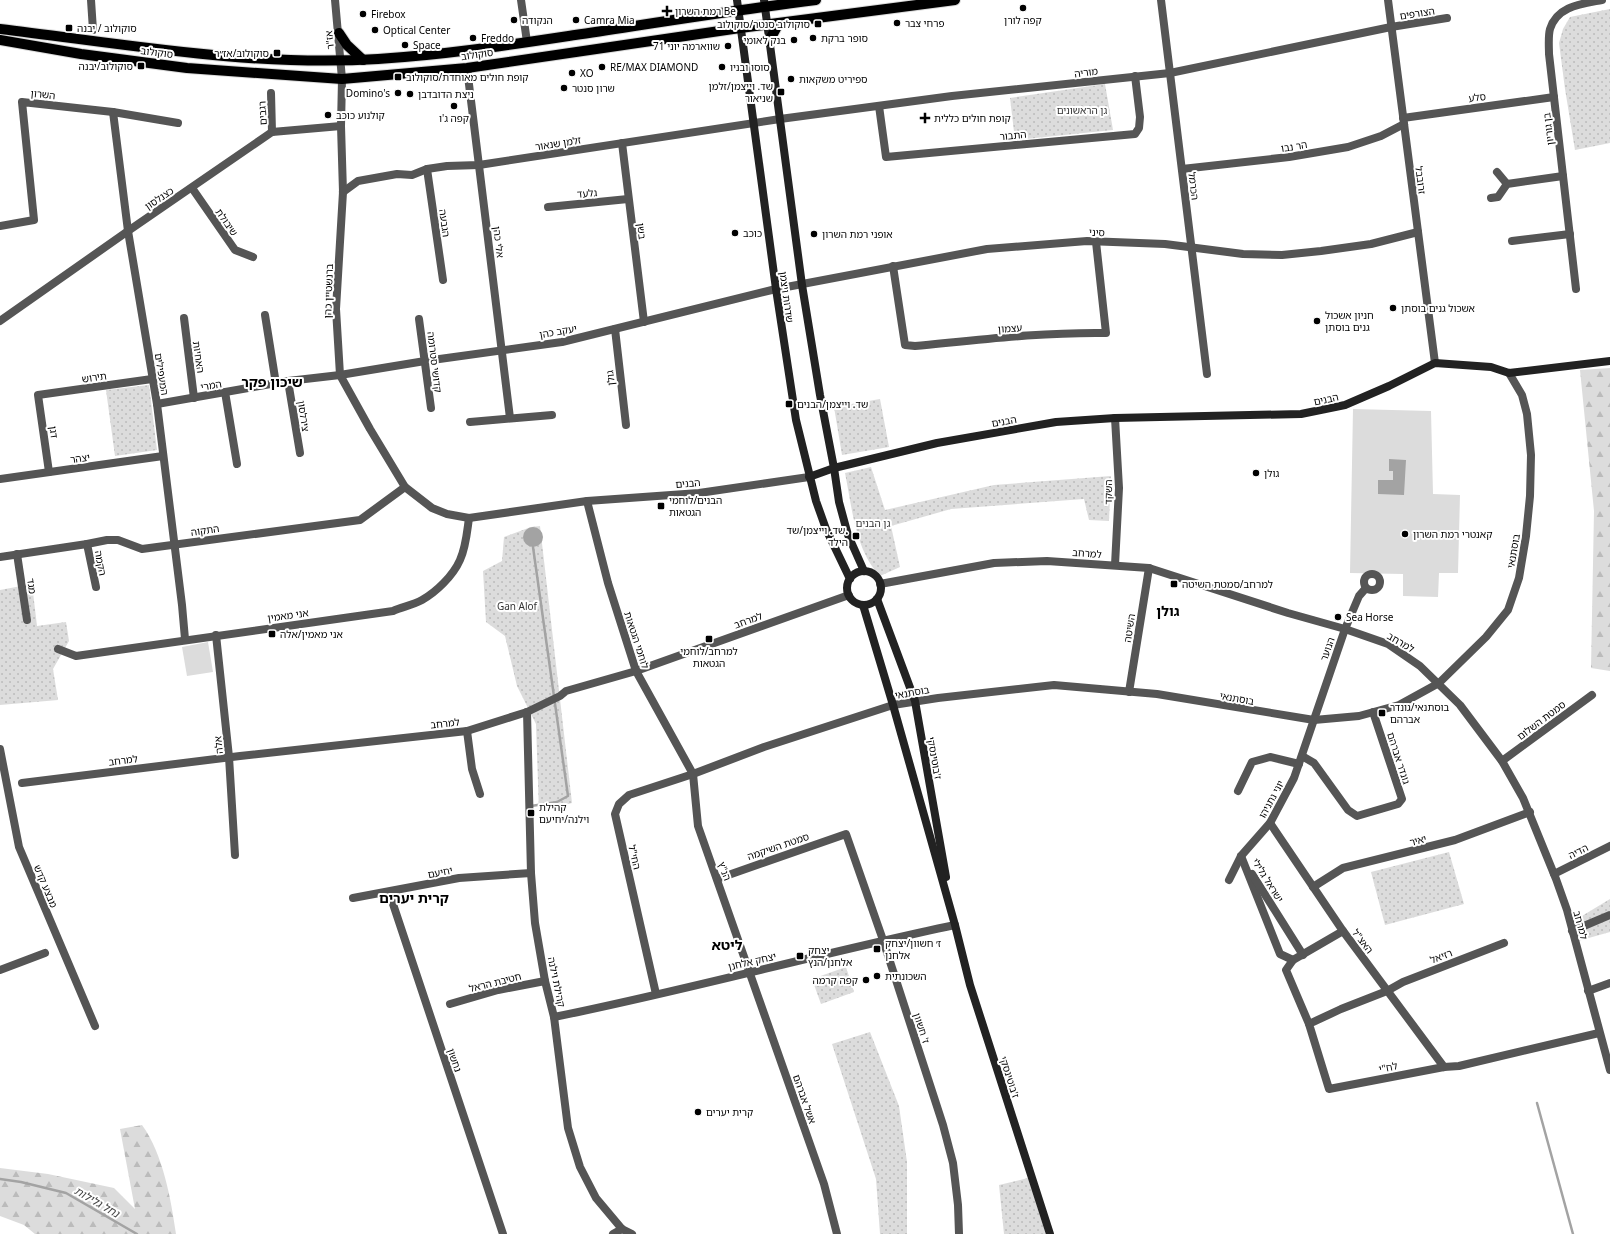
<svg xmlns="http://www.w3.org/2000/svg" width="1610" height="1234" font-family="'Noto Sans','Noto Sans Hebrew',sans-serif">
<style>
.grass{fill:url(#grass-dots)}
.forest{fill:url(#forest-firs)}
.garden{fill:#dcdcdc}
.water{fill:#a3a3a3}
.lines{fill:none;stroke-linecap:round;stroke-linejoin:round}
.stream{stroke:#a3a3a3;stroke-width:2.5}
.primary-casing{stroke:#dbdbdb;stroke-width:12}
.street{stroke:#555;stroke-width:8}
.secondary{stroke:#222;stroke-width:8}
.primary{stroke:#000;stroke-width:10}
.poi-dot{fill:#000;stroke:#fff;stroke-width:1.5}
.labels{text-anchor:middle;stroke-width:4;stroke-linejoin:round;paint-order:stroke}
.poi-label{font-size:10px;fill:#000;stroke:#fff;text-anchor:start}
.street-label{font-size:10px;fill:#000;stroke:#fff}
.park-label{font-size:10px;fill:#333;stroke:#fff}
.water-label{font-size:11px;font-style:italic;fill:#444;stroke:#fff}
.district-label{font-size:14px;font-weight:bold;fill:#000;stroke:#fff}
</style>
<defs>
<pattern id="grass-dots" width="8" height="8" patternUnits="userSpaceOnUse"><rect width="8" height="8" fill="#dcdcdc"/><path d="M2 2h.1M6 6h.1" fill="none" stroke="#bbb" stroke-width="1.8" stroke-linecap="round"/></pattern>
<pattern id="forest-firs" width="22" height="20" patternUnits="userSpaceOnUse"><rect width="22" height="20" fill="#dcdcdc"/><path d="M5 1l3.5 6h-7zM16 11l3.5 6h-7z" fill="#bbb"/></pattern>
</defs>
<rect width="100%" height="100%" fill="#fff"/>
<g class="grass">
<path d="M1610 9V143L1575 150 1565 89 1559 43 1563 29 1570 17Z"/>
<path d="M1105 84 1113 130 1015 140 1010 98Z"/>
<path d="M149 385 157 450 115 456 106 390Z"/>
<path d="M880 399 889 447 842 455 834 407Z"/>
<path d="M871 467 885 510 994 485 1111 476 1109 521 1089 520 1084 499 951 509 891 526 900 567 880 576C855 550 852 507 845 473Z"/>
<path d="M540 526 572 803 539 812 536 724 517 686 505 636 486 622 483 571 502 561 504 537 531 527Z"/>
<path d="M32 584 37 626 66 622 69 641 53 669 58 700 0 705V590Z"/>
<path d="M1449 852 1464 904 1385 925 1371 872Z"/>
<path d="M1610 899V932L1578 941 1577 919Z"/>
<path d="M846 967 854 992 821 1004 812 979Z"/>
<path d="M870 1032 899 1106 907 1162V1234H880L876 1179 832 1044Z"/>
<path d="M1028 1178 1046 1234H1004L999 1185Z"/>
</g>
<g class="forest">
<path d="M1610 368V671L1591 668 1594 511 1580 370Z"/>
<path d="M142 1125C163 1154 171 1199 176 1234H35L24 1225 0 1216V1168L48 1174 114 1188 135 1209 120 1129Z"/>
</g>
<g class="garden">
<path d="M1353 409 1431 411 1433 494 1460 495 1458 573H1439L1438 597 1403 596V574L1350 573Z"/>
<path d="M208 642 213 672 187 676 182 647Z"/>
</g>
<g class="water">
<path d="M1389 459 1406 460 1404 495 1378 494V480H1393V471H1389Z"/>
<circle cx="533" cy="537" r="10"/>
</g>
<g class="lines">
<g class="stream">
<path d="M531 806 557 802 568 796 533 547"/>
<path d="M1537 1103 1573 1234"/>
<path d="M0 1179 21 1182 66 1193 137 1234"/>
</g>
<defs>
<g id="primary">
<path d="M0 29C125 44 252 67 378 59 444 55 509 45 575 35 655 23 735 10 816 0"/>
<path d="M339 33 347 45 363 60"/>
<path d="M0 40 81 54 187 68 342 79 467 68 740 28 955 0"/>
<path d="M769 41 779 23"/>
</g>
</defs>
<use href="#primary" class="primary-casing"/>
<g class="street">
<path d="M91 0 93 30"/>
<path d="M335 0 342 79 341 126 343 192 336 309 340 375 370 429 405 487 432 508 447 514 469 518 587 501 699 493 809 477"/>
<path d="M521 0 527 42"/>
<path d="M1161 0 1207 374"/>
<path d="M1388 0 1435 363"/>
<path d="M467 68 510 418"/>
<path d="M271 93 272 132"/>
<path d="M879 106 886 157 1135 134 1139 128 1140 117 1135 76"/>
<path d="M113 112 128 231 157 404 182 605 185 639"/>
<path d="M1403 118 1554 97"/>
<path d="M622 143 644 322"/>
<path d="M427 169 443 280"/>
<path d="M1182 169 1289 157 1348 147 1381 136 1404 124"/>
<path d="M1497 172 1507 184"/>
<path d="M192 188 235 250 253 257"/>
<path d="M343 192 358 181 397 174 412 175 427 169 447 166 479 165 780 119 952 96 1170 73 1391 27 1447 18"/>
<path d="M1491 198 1498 197 1507 184 1563 176"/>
<path d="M548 207 628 199"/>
<path d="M0 226 34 220 22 102 113 112 178 123"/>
<path d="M1512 241 1570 234"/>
<path d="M893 266 905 345 915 346C978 340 1042 332 1106 333L1096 242"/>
<path d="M1576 289 1549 54C1549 47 1548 36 1550 29 1557 6 1581 4 1602 0"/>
<path d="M265 315 276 384"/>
<path d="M184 318 194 398"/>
<path d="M419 319 431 408"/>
<path d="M0 321 128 231 272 132 341 126"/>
<path d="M615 329 626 425"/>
<path d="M288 381 300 453"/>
<path d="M225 392 237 464"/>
<path d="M157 404 288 381 340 375 425 361 562 342 776 289 987 249 1087 241 1165 244 1243 254 1282 255 1321 251 1371 244 1418 232"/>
<path d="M1115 418 1119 488 1115 565"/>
<path d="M470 422 552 415"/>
<path d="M49 472 38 395 152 379"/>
<path d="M0 479 163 456"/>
<path d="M587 501 608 583 636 671 693 774 698 826 824 1184 837 1234"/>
<path d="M87 544 96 587"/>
<path d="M17 554 27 620"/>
<path d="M0 557 87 544 107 540H118L142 549 360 520 405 487"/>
<circle cx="1372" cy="582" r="8"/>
<path d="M880 584 994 563 1047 561 1149 568 1288 613 1345 629 1388 644 1420 666 1460 705 1502 761 1523 798 1556 879 1567 910 1610 1070"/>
<path d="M216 635 229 757 235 855"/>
<path d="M58 649 76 656 393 611C402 607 413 605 422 600 436 592 453 576 460 560 466 547 467 532 469 518"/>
<path d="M1129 692 1149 568"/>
<path d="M527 712 531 873 535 923 545 981 554 1017 568 1128 580 1167 596 1198 622 1229 632 1234"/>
<path d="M467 731 472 769 480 794"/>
<path d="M0 749 19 847 95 1026"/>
<path d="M1302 756 1314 763 1348 810 1357 816 1398 804 1402 799 1373 712"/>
<path d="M1502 761 1592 695"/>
<path d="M22 783 240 756 467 731 527 712 560 696 566 691 636 671 849 595"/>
<path d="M1238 791 1252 762 1270 757 1299 764"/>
<path d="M1270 823 1343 931 1444 1067"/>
<path d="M1241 856 1280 954 1293 960"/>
<path d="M1252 874 1303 955"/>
<path d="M1554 874 1610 846"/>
<path d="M717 879 846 834 883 940 943 1125 953 1163 958 1205 959 1234"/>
<path d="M1229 880 1241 856 1270 823 1294 778 1345 629 1359 596 1366 588"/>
<path d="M1313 887 1343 868 1455 840 1530 812"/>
<path d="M389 892 503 1234"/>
<path d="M353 898 459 878 531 873"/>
<path d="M1572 931 1610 915"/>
<path d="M1504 943 1403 982 1387 991 1341 1009 1309 1024 1329 1089 1444 1067 1459 1066 1599 1033"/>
<path d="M0 970 45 953"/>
<path d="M1588 991 1610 983"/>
<path d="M656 994 615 814 619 804 629 795 693 774 764 747 893 705 938 698 1054 685 1157 694 1314 720 1359 716 1399 705 1439 683 1486 637 1508 610 1519 578 1526 536 1530 496 1531 455 1527 414 1522 395 1509 373"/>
<path d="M450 1004 498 990 545 981"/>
<path d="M554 1017C688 990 821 953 955 925"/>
<path d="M1309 1024 1286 970 1293 960 1343 931"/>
<path d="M613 1234 622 1229"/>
</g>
<g class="secondary">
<path d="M737 0 776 289 796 420 816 501 826 529 850 579"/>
<path d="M764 0 802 285 820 395 834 468 839 502 848 535 864 571"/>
<path d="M809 477 834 468 937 443 1056 422 1115 418 1301 414 1345 405 1389 386 1435 363 1491 367 1509 373 1610 361"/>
<circle cx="864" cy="588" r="17"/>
<path d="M877 599 915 701 946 877"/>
<path d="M863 605 893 705 955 925 970 985 1050 1234"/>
</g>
<use href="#primary" class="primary"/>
</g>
<g class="poi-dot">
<circle cx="1023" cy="8" r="4"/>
<path d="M665 5h4v4h4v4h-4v4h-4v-4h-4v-4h4z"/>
<circle cx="363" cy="14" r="4"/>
<circle cx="514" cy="20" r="4"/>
<circle cx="576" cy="20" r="4"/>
<circle cx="897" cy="23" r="4"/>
<rect x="814" y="20" width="8" height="8" rx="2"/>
<rect x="65" y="24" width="8" height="8" rx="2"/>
<circle cx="375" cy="30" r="4"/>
<circle cx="473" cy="38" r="4"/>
<circle cx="813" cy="38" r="4"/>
<circle cx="794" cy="40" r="4"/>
<circle cx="405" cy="45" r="4"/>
<circle cx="728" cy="46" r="4"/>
<rect x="273" y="49" width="8" height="8" rx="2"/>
<rect x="137" y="62" width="8" height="8" rx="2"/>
<circle cx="602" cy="67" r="4"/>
<circle cx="722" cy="67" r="4"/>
<circle cx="572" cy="73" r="4"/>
<rect x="394" y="73" width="8" height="8" rx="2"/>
<circle cx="791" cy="79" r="4"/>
<circle cx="564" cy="88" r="4"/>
<rect x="777" y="88" width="8" height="8" rx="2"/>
<circle cx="398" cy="93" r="4"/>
<circle cx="410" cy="94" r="4"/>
<circle cx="454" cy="106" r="4"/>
<circle cx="328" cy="115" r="4"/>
<path d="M923 112h4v4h4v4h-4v4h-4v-4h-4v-4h4z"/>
<circle cx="735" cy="233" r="4"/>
<circle cx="814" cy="234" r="4"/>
<circle cx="1393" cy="308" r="4"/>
<circle cx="1317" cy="321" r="4"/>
<rect x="785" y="400" width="8" height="8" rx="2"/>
<circle cx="1256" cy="473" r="4"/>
<rect x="657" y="502" width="8" height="8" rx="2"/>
<circle cx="1405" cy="534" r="4"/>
<rect x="852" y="532" width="8" height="8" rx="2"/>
<rect x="1170" y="580" width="8" height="8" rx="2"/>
<circle cx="1338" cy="617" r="4"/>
<rect x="268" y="630" width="8" height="8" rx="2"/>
<rect x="705" y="635" width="8" height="8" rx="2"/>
<rect x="1378" y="709" width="8" height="8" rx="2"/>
<rect x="527" y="809" width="8" height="8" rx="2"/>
<rect x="873" y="945" width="8" height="8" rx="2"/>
<rect x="796" y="952" width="8" height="8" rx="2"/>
<circle cx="877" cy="976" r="4"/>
<circle cx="866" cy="980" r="4"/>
<circle cx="698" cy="1112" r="4"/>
</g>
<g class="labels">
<g class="poi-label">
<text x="675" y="15">רמת השרון Be</text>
<text x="371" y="18">Firebox</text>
<text x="522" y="24">הנקודה</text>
<text x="584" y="24">Camra Mia</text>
<text x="1023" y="24" text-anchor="middle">קפה לורן</text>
<text x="905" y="27">פרחי צבר</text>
<text x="810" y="28" text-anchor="end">סוקולוב סנטר/סוקולוב</text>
<text x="77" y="32">סוקולוב / יבנה</text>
<text x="383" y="34">Optical Center</text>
<text x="481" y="42">Freddo</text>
<text x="821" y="42">סופר ברקת</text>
<text x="786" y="44" text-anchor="end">בנק לאומי</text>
<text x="413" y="49">Space</text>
<text x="720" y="50" text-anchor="end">שווארמה יוני 71</text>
<text x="269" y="57" text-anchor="end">סוקולוב/אז״ר</text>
<text x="133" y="70" text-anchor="end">סוקולוב/יבנה</text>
<text x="610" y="71">RE/MAX DIAMOND</text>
<text x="730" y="71">סוסו ובניו</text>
<text x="580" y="77">XO</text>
<text x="406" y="81">קופת חולים מאוחדת/סוקולוב</text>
<text x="799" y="83">ספיריט משקאות</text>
<text x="773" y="90" text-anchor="end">שד. וייצמן/זלמן<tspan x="773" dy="12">שניאור</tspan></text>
<text x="572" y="92">שרון סנטר</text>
<text x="390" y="97" text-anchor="end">Domino's</text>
<text x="418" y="98">ניצת הדובדבן</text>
<text x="336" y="119">קולנוע כוכב</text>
<text x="454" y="122" text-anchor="middle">קפה ג'ו</text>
<text x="934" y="122">קופת חולים כללית</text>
<text x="743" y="237">כוכב</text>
<text x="822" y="238">אופני רמת השרון</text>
<text x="1401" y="312">אשכול גנים בוסתן</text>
<text x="1325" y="319">חניון אשכול<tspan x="1325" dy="12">גנים בוסתן</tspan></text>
<text x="797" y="408">שד. וייצמן/הבנים</text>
<text x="1264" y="477">גולן</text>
<text x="669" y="504">הבנים/לוחמי<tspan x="669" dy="12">הגטאות</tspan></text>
<text x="848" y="534" text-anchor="end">שד. וייצמן/שד.<tspan x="848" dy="12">הילד</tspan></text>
<text x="1413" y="538">קאנטרי רמת השרון</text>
<text x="1182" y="588">למרחב/סמטת השיטה</text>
<text x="1346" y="621">Sea Horse</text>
<text x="280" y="638">אני מאמין/אלה</text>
<text x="709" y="655" text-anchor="middle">למרחב/לוחמי<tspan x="709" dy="12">הגטאות</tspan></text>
<text x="1390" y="711">בוסתנאי/גונדר<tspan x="1390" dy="12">אברהם</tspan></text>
<text x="539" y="811">קהילת<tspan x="539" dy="12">וילנה/יחיעם</tspan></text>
<text x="885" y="947">ז׳ חשוון/יצחק<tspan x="885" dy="12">אלחנן</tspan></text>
<text x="808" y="954">יצחק<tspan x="808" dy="12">אלחנן/הנץ</tspan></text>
<text x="885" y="980">השכונתית</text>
<text x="858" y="984" text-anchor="end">קפה קרמה</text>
<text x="706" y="1116">קרית יערים</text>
</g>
<g class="street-label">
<text transform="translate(1417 13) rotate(-9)" y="4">הצורפים</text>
<text transform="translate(329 40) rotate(-96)" y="4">אז"ר</text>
<text transform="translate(157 52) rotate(7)" y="4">סוקולוב</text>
<text transform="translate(477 54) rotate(-8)" y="4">סוקולוב</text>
<text transform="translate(1086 72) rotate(-7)" y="4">מוריה</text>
<text transform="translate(43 94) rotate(6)" y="4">השרון</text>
<text transform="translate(1477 97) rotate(-8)" y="4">סלע</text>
<text transform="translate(262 113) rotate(-93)" y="4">רגבים</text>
<text transform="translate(1548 129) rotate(-97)" y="4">בן גוריון</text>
<text transform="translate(1013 135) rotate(-5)" y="4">התבור</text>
<text transform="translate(558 143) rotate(-9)" y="4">זלמן שנאור</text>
<text transform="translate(1294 146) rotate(-9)" y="4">הר נבו</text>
<text transform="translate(1421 180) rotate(83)" y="4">זרובבל</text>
<text transform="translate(1194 186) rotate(83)" y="4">הכרמל</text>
<text transform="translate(587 193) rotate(-5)" y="4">גלעד</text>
<text transform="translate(159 198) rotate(-34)" y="4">כצנלסון</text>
<text transform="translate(227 222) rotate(55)" y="4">שיבולת</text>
<text transform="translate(445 223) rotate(82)" y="4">הגבעה</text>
<text transform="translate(642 231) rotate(83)" y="4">בשן</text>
<text transform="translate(1097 232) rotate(3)" y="4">סיני</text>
<text transform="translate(499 242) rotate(83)" y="4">אלי כהן</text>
<text transform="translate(328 291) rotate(-88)" y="4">ברנשטיין כהן</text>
<text transform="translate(787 297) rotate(82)" y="4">שדרות ויצמן</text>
<text transform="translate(1010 328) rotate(-4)" y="4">עצמון</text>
<text transform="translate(558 331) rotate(-10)" y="4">יעקב כהן</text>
<text transform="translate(199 357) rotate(82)" y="4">האחיות</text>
<text transform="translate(435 362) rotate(83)" y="4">קדושי סטרומה</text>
<text transform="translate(162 374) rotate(81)" y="4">המעפילים</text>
<text transform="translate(94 377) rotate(-8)" y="4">תירוש</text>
<text transform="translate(610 378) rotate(-96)" y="4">גולן</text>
<text transform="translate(211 385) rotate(-10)" y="4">המרי</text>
<text transform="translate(1326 399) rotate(-12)" y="4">הבנים</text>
<text transform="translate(304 416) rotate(81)" y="4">צירלסון</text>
<text transform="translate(1004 421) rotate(-10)" y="4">הבנים</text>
<text transform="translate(54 432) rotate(82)" y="4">דגן</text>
<text transform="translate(80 458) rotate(-8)" y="4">יצהר</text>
<text transform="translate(688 483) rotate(-5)" y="4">הבנים</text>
<text transform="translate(1108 492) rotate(-89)" y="4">השקד</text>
<text transform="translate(205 530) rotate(-8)" y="4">התקוה</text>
<text transform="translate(1513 551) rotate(-80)" y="4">בוסתנאי</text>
<text transform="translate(1087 553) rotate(4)" y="4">למרחב</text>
<text transform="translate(101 563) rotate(79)" y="4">הקמה</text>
<text transform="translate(32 586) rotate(82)" y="4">מגד</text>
<text transform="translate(288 615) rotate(-8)" y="4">אני מאמין</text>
<text transform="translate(748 620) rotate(-20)" y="4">למרחב</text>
<text transform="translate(1129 628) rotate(-81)" y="4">השיטה</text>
<text transform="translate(637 640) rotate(72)" y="4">לוחמי הגטאות</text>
<text transform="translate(1401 642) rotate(30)" y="4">למרחב</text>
<text transform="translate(1327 649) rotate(-71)" y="4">הנוער</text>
<text transform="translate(912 692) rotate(-10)" y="4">בוסתנאי</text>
<text transform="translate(1237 698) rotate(10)" y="4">בוסתנאי</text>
<text transform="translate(1541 720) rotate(-37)" y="4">סמטת השלום</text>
<text transform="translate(445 723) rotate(-6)" y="4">למרחב</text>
<text transform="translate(218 745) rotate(-96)" y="4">אלה</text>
<text transform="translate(935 758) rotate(80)" y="4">ז'בוטינסקי</text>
<text transform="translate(1399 758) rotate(72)" y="4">גונדר אברהם</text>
<text transform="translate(123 760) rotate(-7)" y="4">למרחב</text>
<text transform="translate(1271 799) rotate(-61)" y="4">יוני נתניהו</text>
<text transform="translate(1418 840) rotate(-14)" y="4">יאיר</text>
<text transform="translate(778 846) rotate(-19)" y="4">סמטת השיקמה</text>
<text transform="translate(1578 851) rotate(-26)" y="4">הדיה</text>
<text transform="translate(635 857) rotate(77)" y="4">החי"ל</text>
<text transform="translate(725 871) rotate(70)" y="4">הנ"ץ</text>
<text transform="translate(440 872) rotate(-11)" y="4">יחיעם</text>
<text transform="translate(1268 880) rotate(58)" y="4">ישראל גלילי</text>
<text transform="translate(46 886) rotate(67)" y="4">מבצע קדש</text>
<text transform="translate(1581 925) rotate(75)" y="4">למרחב</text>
<text transform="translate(1363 941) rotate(53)" y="4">האצ"ל</text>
<text transform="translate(1441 956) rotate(-21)" y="4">רזיאל</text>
<text transform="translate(752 961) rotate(-13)" y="4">יצחק אלחנן</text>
<text transform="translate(495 982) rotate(-14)" y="4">חטיבת הראל</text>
<text transform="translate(557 982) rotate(78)" y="4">קהילת וילנה</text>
<text transform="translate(922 1028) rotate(72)" y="4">ז' חשוון</text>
<text transform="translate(455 1060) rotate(71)" y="4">נחשון</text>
<text transform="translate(1388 1067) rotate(-11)" y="4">לח"י</text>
<text transform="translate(1010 1077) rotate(72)" y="4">ז'בוטינסקי</text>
<text transform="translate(805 1099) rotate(71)" y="4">אשל אברהם</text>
</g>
<g class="park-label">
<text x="1082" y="114">גן הראשונים</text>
<text x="873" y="527">גן הבנים</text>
<text x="517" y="610">Gan Alof</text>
</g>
<g class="water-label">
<text transform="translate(97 1202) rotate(30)" y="4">נחל גלילות</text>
</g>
<g class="district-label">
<text x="272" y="387">שיכון פקר</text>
<text x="1168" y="616">גולן</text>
<text x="414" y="903">קרית יערים</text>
<text x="727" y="950">ליטא</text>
</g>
</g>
</svg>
